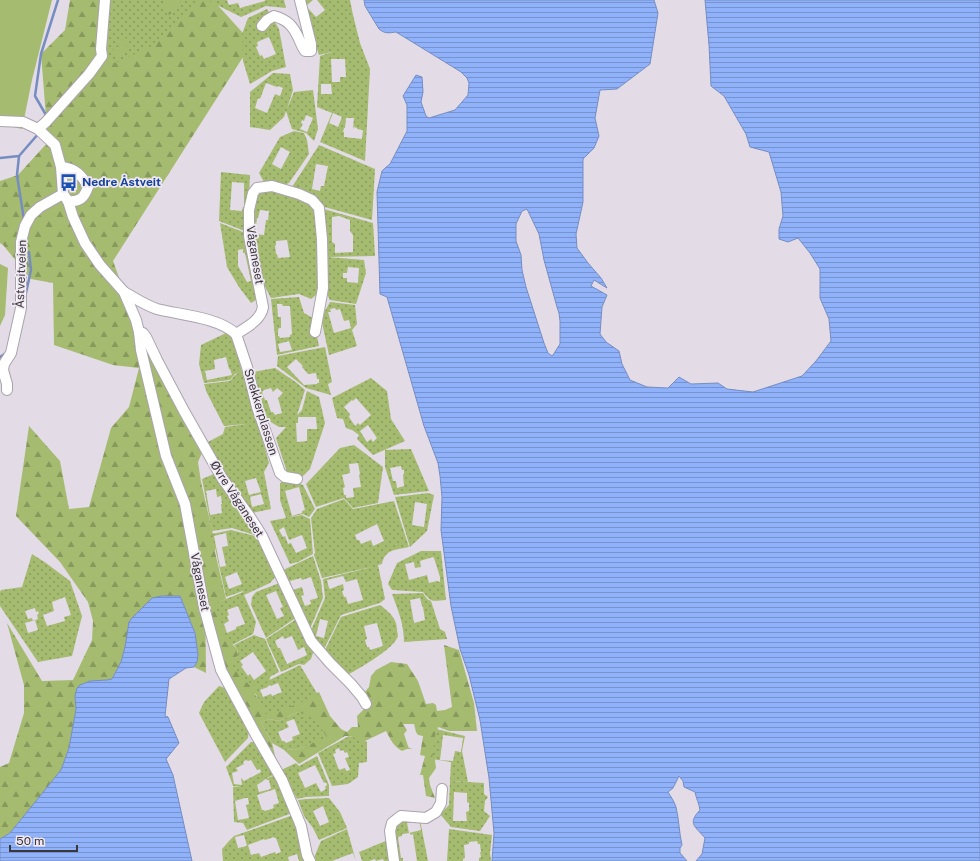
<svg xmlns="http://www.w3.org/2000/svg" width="980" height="861" font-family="'Public Sans',sans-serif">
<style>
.green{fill:#a5bb70}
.forest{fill:url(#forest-firs)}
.garden{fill:url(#garden-dots);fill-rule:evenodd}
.water{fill:url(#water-rules);stroke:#768dc1;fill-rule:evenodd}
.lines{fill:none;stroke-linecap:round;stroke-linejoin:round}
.stream{stroke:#768dc1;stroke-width:2.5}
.minor-casing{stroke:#aaa3ad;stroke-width:12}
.minor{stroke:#fff;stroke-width:10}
.labels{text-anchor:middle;stroke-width:3.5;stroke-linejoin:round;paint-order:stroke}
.transit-label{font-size:12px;font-weight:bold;fill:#164399;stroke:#f0e9f4;text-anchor:start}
.street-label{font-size:12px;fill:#3a373b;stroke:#f0e9f4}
</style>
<defs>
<pattern id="forest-firs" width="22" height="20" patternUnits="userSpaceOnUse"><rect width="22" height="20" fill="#a5bb70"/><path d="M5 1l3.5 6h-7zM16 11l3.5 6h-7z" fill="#87995d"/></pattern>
<pattern id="garden-dots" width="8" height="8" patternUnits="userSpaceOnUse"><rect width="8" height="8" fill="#a5bb70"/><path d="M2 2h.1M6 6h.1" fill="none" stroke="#87995d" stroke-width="1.8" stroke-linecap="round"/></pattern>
<pattern id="water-rules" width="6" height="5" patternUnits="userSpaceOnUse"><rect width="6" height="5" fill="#90b2fb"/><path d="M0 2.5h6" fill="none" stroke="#7792cc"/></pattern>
</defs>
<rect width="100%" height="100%" fill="#e3dce7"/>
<g class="green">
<path d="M0 0H52L32 80 22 129 0 124Z"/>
<path d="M0 264 8 268 5 315 0 326Z"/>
</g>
<path class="forest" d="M70 0H213L252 43 113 261 125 294 171 385 202 453 198 462 201 482 215 543V552L226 599 217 603 229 641 237 649 238 656 233 659 234 666 249 684 271 675 269 681 255 694 266 712 319 692 330 716 341 729 347 732 352 727H358L357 716 370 703 363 694 369 687 371 676 376 670 391 662 407 664 418 681 426 704 433 703 436 705 437 711 445 710 452 707 444 645 459 650 474 703 477 731H449L438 727 435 760 436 768 429 778 430 785 435 798 426 796 423 775H420L425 756 420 755 423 736 418 735 416 732 414 724H403L407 730 404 734 408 746 409 748 413 749H407L402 751C393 746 391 740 386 731L363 742 353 740 351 736H345L299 764 284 750 299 749 308 745 298 712 279 721 270 719 261 722 272 743 277 764 226 670 205 589 206 673 194 667 197 662 198 655 195 633 180 596 125 647 121 662 112 679 107 680 90 681 75 696 76 709 69 748 61 770 10 833 0 839V767L9 763 24 713V685L7 623 42 681 73 680 92 640 93 621 88 602 60 562 16 516 29 426 60 461 69 509 89 507 111 428 129 407 139 368 113 365 54 345 53 283 31 279 3 245 0 243V181L18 175 48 142 41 54 65 30Z"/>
<g class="garden">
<path d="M108 0H171L163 6 169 15 179 8 177 5 181 2 180 0H196L193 6 150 47 115 63 104 50ZM123 37 130 40 128 44 125 43 127 46 117 57 112 52 121 41Z"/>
<path d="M207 0H227L229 5 238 3 240 8 265 1V0H284L286 8 266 6 241 17Z"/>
<path d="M301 0H313L306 6 316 17 325 10 317 0H350L353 15 360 43 370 69 365 161 320 142 332 113 317 107 320 56 332 52 319 55ZM331 59H345L346 77H340V82H332ZM321 84H331L332 94H321ZM333 113 342 117 338 127 329 123ZM346 118H354L353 129 354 127 357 128V129L363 130 362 139 344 137V132H343L344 128H345Z"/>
<path d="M267 9 279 29 286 67 272 71 250 84 243 61 242 34 248 18ZM269 37 276 54 264 59 262 55 260 56 256 47 258 46 257 42Z"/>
<path d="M273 73 290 74 293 90 287 109 294 92 313 90 318 129 314 141 306 133 292 129 286 111 284 117 270 130 250 127V92ZM266 83 277 87 278 86 283 88 280 96 275 94 267 113 255 108 258 98 260 99ZM306 115 313 118 307 132 300 129 303 124 301 123 302 120 304 121Z"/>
<path d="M294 131 304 133 307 140 309 154 289 183 282 186 264 182 259 173 280 137ZM281 147 290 152 281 169 272 164Z"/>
<path d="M319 145 375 169 372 220 321 206 292 187ZM316 164 328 166 324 186H321L320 191 312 189Z"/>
<path d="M221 172 250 175 247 232 219 221ZM232 182 244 183V207H243L242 211 230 210Z"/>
<path d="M272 190 307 200 316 212 320 292 311 299 299 294 271 298 263 283 256 254 251 212 254 196 261 191ZM260 210 269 211 268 220H266L264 235 255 234 257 218H258ZM287 240 290 257 278 258 277 254H276L275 246 276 245V241Z"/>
<path d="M320 208 373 223 375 256 327 257 364 260 366 273 356 304 330 300 324 288ZM339 216 350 220V231L353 235V252L335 253V244L332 242V217ZM348 267 359 268 358 283 347 282V278H343V273H347Z"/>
<path d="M220 223 248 234 260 297 251 303 239 287 227 267ZM243 249V253H245L251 281 247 282 238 266V250Z"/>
<path d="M299 297 304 313 313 318 319 346 277 355 271 299ZM277 304H282L283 306H290L292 334 290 335V337L280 338 279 336H278V330L279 328H281V317H278ZM289 341 292 350 280 352 278 344Z"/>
<path d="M330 302 355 305 357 324 352 330 357 346 329 355 321 318ZM335 308 336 310 340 309 344 321 349 320 351 328 334 333 328 312H331L330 309Z"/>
<path d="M226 333 233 338 242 372H244L269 463 264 472 271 509 252 513 237 492 206 443 223 434 225 427 246 424 224 426 207 393 204 384 230 381 235 375 239 373 235 374 230 380 204 383 199 364 201 345ZM226 357 229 369H230L232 375 207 380 205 371 215 369 214 360ZM256 478 261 492 249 495 245 481ZM261 494 264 504 252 507 250 497Z"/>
<path d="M325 347 332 382 328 384 331 395 306 388 277 366 278 356ZM296 359 303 366 302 367 308 374 316 373 317 379H319V383H317V384L304 385 287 367Z"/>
<path d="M275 368 297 383 305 390 297 415 302 410 307 391 319 397 325 423 310 469 301 478 287 472 276 438 286 427H279L264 418 252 372ZM271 388 273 392 277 388 283 393 278 398 281 409 282 413 275 415 273 412H271L267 400H265L262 392 264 390ZM298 417H316L317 429H307V441L297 442 296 423H298Z"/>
<path d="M371 378 387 391 391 419 405 441 373 455 357 439 359 435 352 430 346 428 343 419 337 418 332 398ZM356 398 371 415 360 425 358 423 355 426 349 417 350 414 344 407 352 400 353 401ZM368 425 377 438 373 442 371 439 367 442 360 431Z"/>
<path d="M354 445 383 467 378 503 353 508 344 498 316 507 306 484 340 448ZM358 463 360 474 359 475 361 487 353 488 354 497 346 498V495H344L343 488 345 487 342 475 350 473 349 464Z"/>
<path d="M411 449 429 491 394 495 385 467V450ZM401 466 402 470H404V474H403L404 486 397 488 396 481H393L390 468Z"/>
<path d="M216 473 258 536 232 528 212 531 202 479ZM216 489 217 497 221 496 222 504H221L222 513 210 515 206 491Z"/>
<path d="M287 480 303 485 315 509 309 517 303 514 287 518 302 515 310 519 313 554 298 562 290 564 270 521 286 518 280 500V483ZM299 487 305 510 302 511V513L292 516 285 491ZM284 527 289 540 302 535 307 548 296 553 291 543 288 544 285 536 283 537 279 530Z"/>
<path d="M428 493 434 495 427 531 410 547 395 497ZM415 502 427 504 424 527 412 525Z"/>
<path d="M344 499 353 509 394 501 409 547C396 550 385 549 382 564L378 565 385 599 380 603 341 615 323 651 309 635 325 598 323 579 376 566 322 578 314 555 315 553 311 518 317 509ZM377 524 384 541 373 546 371 540 361 544 359 540H357L355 535ZM343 576 346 582 357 579 363 600 348 604 346 597H344L342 591 344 590 343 584 330 589 329 588 327 580ZM320 619 328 621 324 638 316 636Z"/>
<path d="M231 530 259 537 277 575 270 583 244 595 256 622 253 634 232 645 228 641 214 604 243 592V591L226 597 212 534ZM226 533 228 546 222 547 226 566 220 567 214 536ZM237 572 242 584 229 589 225 577ZM238 606 245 624 236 627V629L227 633 224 624 229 621 227 616 229 615 227 610Z"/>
<path d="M421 551H441L446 600C432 601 432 603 423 592L392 590 388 584 397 563ZM433 557 434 558 440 577V582L437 581 429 583 427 575 409 580 405 564 414 562 415 568 421 567 420 561Z"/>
<path d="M32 554 46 563 70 581 82 616 72 656 38 662 0 606V592L1 590 22 587ZM65 597 71 615 64 617 65 621 47 626 43 615 54 611 52 602ZM35 608 36 612 38 611 39 614 37 615 38 619 33 621 32 618 28 619 25 611ZM35 620 38 630 28 633 25 623Z"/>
<path d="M313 556 321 581 323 598 309 631 281 571ZM311 577 318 598 310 600 311 604 305 606 301 596 304 595 302 587 293 590 290 581 301 578 302 580Z"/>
<path d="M282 582 297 617 266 638 251 605 252 597 256 592ZM276 591 283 607 280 608 284 616 277 619 266 595Z"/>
<path d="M423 593 427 599 431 601 440 629 445 632 447 639 404 642C404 624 398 610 392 594ZM420 598 422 606 423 607 425 620 414 623 410 600Z"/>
<path d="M380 605C389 612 397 618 397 630 397 632 398 634 398 636 395 648 360 668 349 674L342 672 324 652 341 617ZM377 623 383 646 370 650 369 647H367L365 640 367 639 364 626Z"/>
<path d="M298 618 314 650 311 659 304 665 299 664 281 672 266 639ZM283 636 284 639 292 636 298 650 304 647 307 655 287 664 280 648H278L275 641Z"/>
<path d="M254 635 265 639 279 672 251 687 233 666V659L238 656 237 649 234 645ZM253 652 266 671 254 680 250 674 248 676 241 666 243 665 240 661Z"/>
<path d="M300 665 318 695 283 710 265 714 253 688ZM278 683 282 692 272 696 271 694 263 697 260 690 268 687V686L270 685 271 686Z"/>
<path d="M219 686 228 689 249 728 248 738 225 762 199 713 204 702Z"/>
<path d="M298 712 314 718 327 737 299 749 284 750 272 743 261 722 270 719 279 721ZM294 719 300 734 292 737 293 740 286 743 284 741H282L278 732 289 727 286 722Z"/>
<path d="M436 729 465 736 462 751 468 782 450 781 451 762 432 759ZM443 735 463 738 461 752 455 751 453 761 440 760Z"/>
<path d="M349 736 367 742V762L359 763 358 777 348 784 332 786 318 753ZM339 748 340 751 343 750 345 753 347 752 349 757 345 758 350 770 346 771 345 768 339 770 333 754 336 753 335 750Z"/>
<path d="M251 742H256L275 774 261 781 275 775 292 813 247 830 243 823 234 822 233 787 241 786H233L226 767ZM246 760 248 761 251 760 257 770 260 769 261 772 244 781 241 778 242 785 234 784 232 773 238 771 236 768 244 764 243 762ZM266 779 267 780H269L271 789 259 792 257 785ZM275 789 279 803 273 805 274 808 265 811 264 810H262L257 795ZM245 798H248L249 804 246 805 249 818 238 820 235 801Z"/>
<path d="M317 756 329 785V796L306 797 297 799 281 770 296 763 299 766ZM315 765 324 783 326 782 327 785 325 787 326 789 321 792 316 783 305 788 298 773Z"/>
<path d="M450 781 484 783V794L488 797 485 801 484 811 490 816 480 831 451 827 440 814 449 805ZM454 792 467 793V802L469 803V811L466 812 467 821H453Z"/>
<path d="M329 798 340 812 347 828 319 840 313 828 304 816 298 800 306 799ZM323 806 329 822 320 826 313 811Z"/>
<path d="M293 815 304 849 305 861H299L297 854 288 857 289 861H223L222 849 229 841 234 836ZM244 835 247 846 238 848 235 837ZM274 837V838H276L281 852 276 854 275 852 261 857 259 853 251 855 248 845 264 839 265 840Z"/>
<path d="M420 820 428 861H417L413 834 411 835 410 833 402 834V836L398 837 401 858H403V861H396L393 833 396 821ZM419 820 421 830 409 833 407 823Z"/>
<path d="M347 829 356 861 353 853 332 861H314L313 860 321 841Z"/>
<path d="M449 829 492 835 490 853 491 861H479V858L481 857 480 852H481L480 844H478L477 841 469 842V844L464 845 465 858 463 859V861H447Z"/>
<path d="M388 840 391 861H384L383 859 376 861 375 859 369 861H362L359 852Z"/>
</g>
<g class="water">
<path d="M364 0H654L658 13 650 64 617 89 600 90 595 118 599 136 594 148 583 159V202L576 234 577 248 588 263 601 278 607 288 594 280 591 286 607 295 602 307 600 334 606 342 619 351 622 364 630 380 647 387 668 388 679 377 691 384 718 383 727 389 753 392 802 376 816 361 831 341 829 319 820 298V269L810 253 798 238 788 242 779 239V229L783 216 781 192 769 152 750 147 746 134 724 96 711 86 709 45 705 0H980V861H696L702 854 705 838C695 826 687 824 700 810 699 803 696 798 695 792L684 787 683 781 679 776 673 788 668 792C671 797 674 801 676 807 679 819 679 832 682 845L680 848V853L687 861H492L494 833 489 778 480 720 469 675 460 649 451 606 441 530 442 497 440 476 438 463 424 426 387 297 380 294 377 192 382 171 384 169 390 164 407 131V105L403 96 416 75 422 77 423 92 421 102 426 116 429 118 455 110 468 95 469 83 467 78 461 72 453 67 396 32C389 33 385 34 379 29L365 6ZM527 209 539 234 544 260 557 307 559 313 560 321V344L553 355 552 356 548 353 544 343 526 287 522 270 521 255 516 241V224L522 211Z"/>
<path d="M162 596H180L195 633 198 655 197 662 194 667 186 668 169 679 165 716 168 717 179 743 166 759 173 775 192 861H0V839L10 833 61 770 69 748 76 709 75 696 77 688 80 685 90 681 107 680 112 679 121 662 125 647 129 622 132 618 152 598Z"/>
</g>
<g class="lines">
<g class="stream">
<path d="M45 117 46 115 35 96 41 54 58 0"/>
<path d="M19 156 17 175 24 220"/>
<path d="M0 158 19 156 39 133"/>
<path d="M26 293 31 270 29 252"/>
<path d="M0 357 6 353"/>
</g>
<defs>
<g id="minor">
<path d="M262 26 267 20 274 16C288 20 293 26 299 39 301 44 302 47 305 51H311V44L300 0"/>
<path d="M0 121 23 122 38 129 55 145 61 167 63 194 68 201C80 202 84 198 88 187 82 175 75 168 61 167"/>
<path d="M38 129 46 122 89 74 102 56 101 49 105 0"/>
<path d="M68 201 73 217 85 243 100 265 124 292 136 320 139 332 141 350 166 456 185 504 204 607 221 670 256 735 282 780 301 826 307 855 310 861"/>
<path d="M124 292C135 298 145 305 157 309 180 315 218 317 236 334 247 327 261 320 263 307L249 236V210L253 193 257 188 272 186 299 194 312 200 319 208 322 239 323 288 315 332"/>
<path d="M139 332 143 333 146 337 157 360 184 411 222 478 250 517 262 536 311 641 330 663 351 684 362 697 366 704"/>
<path d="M236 334 247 367 257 407 280 473 285 477 297 479"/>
<path d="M7 390V384L3 370 4 364 11 353 21 308V242L25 226 31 215 40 207 63 194"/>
<path d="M394 861 390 831 392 823 401 816 426 818 436 812 441 803 442 789"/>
</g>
</defs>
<use href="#minor" class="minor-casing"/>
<use href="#minor" class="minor"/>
</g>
<defs>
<symbol id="bus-bare" viewBox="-9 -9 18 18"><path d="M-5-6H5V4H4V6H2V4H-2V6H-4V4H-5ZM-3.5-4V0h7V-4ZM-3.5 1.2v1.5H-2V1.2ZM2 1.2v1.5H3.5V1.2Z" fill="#1a4fb4" stroke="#f0e9f4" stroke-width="2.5" paint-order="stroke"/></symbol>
</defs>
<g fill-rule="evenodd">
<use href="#bus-bare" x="56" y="170" width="25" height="25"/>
</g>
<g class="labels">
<g class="transit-label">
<text x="82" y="186">Nedre Åstveit</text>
</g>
<g class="street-label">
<text transform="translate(255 255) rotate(81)" y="4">Våganeset</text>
<text transform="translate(21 274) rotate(-88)" y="4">Åstveitveien</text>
<text transform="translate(261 412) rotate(73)" y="4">Snekkerplassen</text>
<text transform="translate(237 499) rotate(57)" y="4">Øvre Våganeset</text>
<text transform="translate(200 582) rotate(79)" y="4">Våganeset</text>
</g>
</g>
<path d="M10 845v6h67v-6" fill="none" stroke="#3a373b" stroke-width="2"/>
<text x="16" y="845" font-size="12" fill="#3a373b" stroke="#f0e9f4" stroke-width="3" paint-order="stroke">50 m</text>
</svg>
